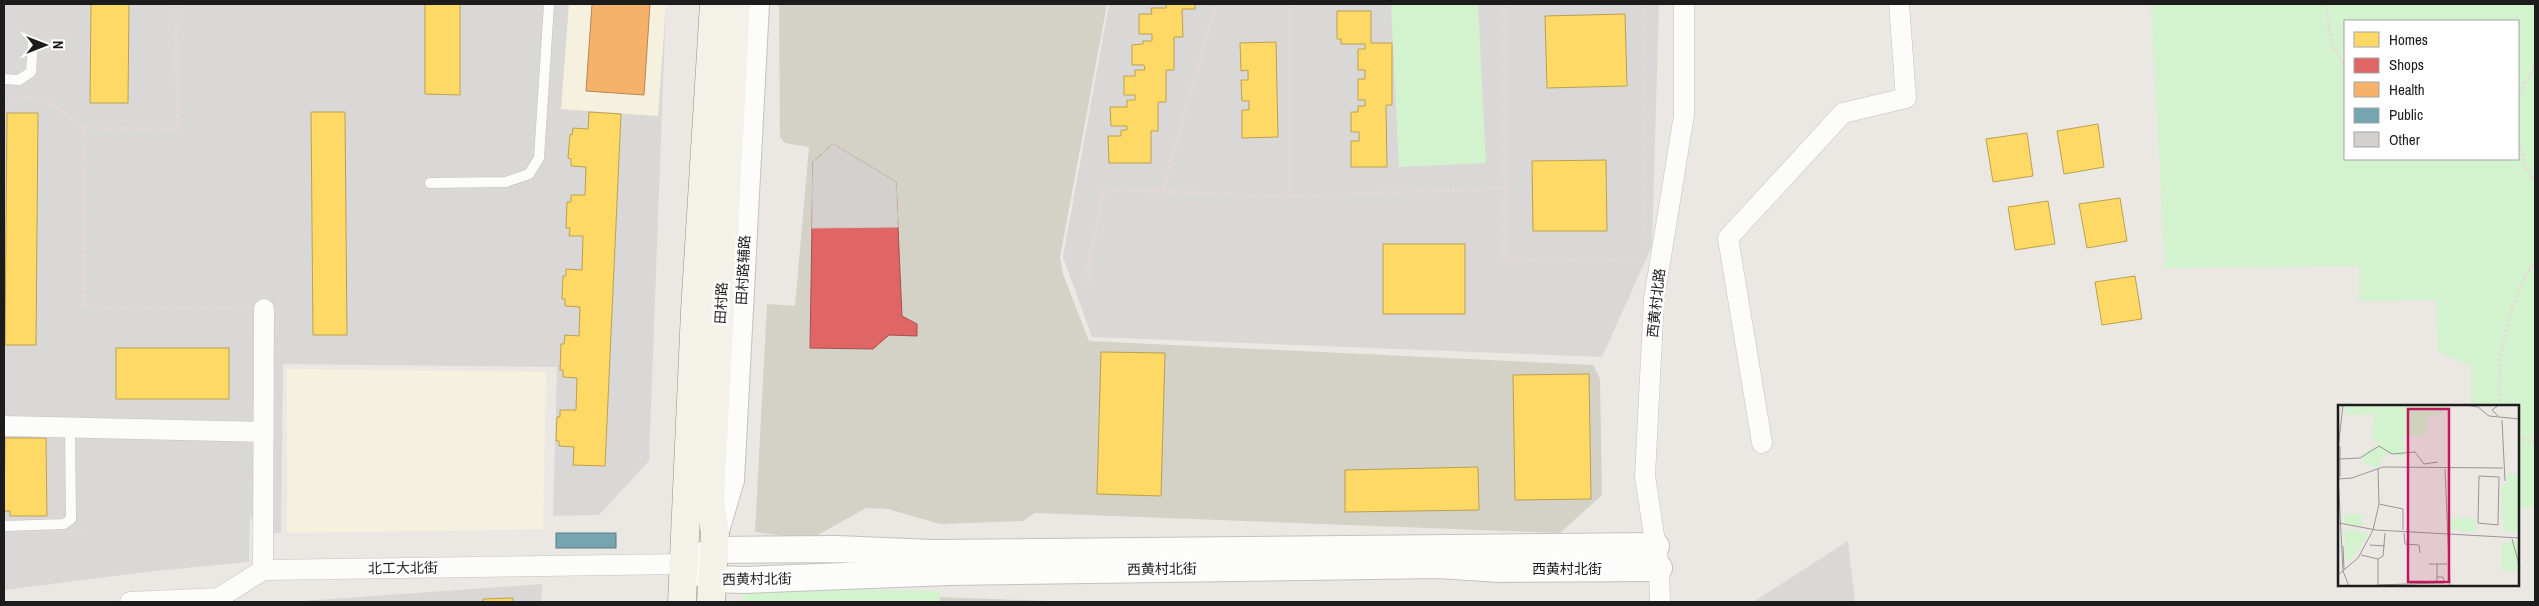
<svg xmlns="http://www.w3.org/2000/svg" width="2539" height="606" font-family="'Archivo Narrow','Noto Sans SC',sans-serif">
<style>
.residential{fill:#dad8d6}
.education{fill:#f6f1de}
.religious{fill:#d9d8d6}
.construction{fill:#d4d1c6}
.park{fill:#d3f2ce;fill-rule:evenodd}
.homes{fill:#ffd966;stroke:#bba050}
.shops{fill:#e06666;stroke:#a55050}
.health{fill:#f6b26b;stroke:#b58553}
.public{fill:#76a5af;stroke:#5b7c83}
.building{fill:#d3d0cd;stroke:#cec9c5}
.lines{fill:none;stroke-linecap:round;stroke-linejoin:round}
.service-casing{stroke:#c3c2c0;stroke-width:11}
.minor-casing{stroke:#c3c2c0;stroke-width:21}
.tertiary-casing{stroke:#c3c2c0;stroke-width:28}
.secondary-casing{stroke:#95937c;stroke-width:29}
.path{stroke:#ead8d8;stroke-width:3;stroke-dasharray:2.5 2.5;stroke-linecap:butt}
.service{stroke:#fcfcfb;stroke-width:10}
.minor{stroke:#fcfcfb;stroke-width:20}
.tertiary{stroke:#fcfcfb;stroke-width:26}
.secondary{stroke:#f3f1e8;stroke-width:28}
.labels{text-anchor:middle;stroke-width:5;stroke-linejoin:round;paint-order:stroke}
.street-label{font-size:14px;fill:#1c1c1c;stroke:#fff}
.inset-road{fill:none;stroke:#989694;stroke-width:1}
.view{fill:#c2185b;fill-opacity:0.15;stroke:#c2185b;stroke-width:2.5}
.inset-edge{fill:none;stroke:#1c1c1c;stroke-width:2.5}
</style>
<rect width="100%" height="100%" fill="#ebe8e4"/>
<g class="residential">
<path d="M4 4H666L649 461 599 515 553 516 557 367 283 364 281 533H264L250 517 89 528 82 531 4 532Z"/>
<path d="M1109 4H1659L1652 246 1602 357 1092 337 1063 257Z"/>
<path d="M1848 541 1855 602H1753Z"/>
<path d="M542 584 541 602H288Z"/>
</g>
<g class="education">
<path d="M569 4H666L658 116 561 109Z"/>
<path d="M287 369 546 372 543 529 287 533Z"/>
</g>
<g class="religious">
<path d="M1117 203 1343 209 1340 336 1227 333 1228 309 1114 306Z"/>
<path d="M94 514 250 517 249 562 146 572 4 590V532L82 531 89 528Z"/>
</g>
<g class="construction">
<path d="M779 4H1107L1060 257 1063 274 1089 341 1593 365 1600 379 1602 495 1560 533 1035 513 1023 521 940 524 888 509 866 508 811 539 755 532 767 304 795 306 809 147 785 143 780 137Z"/>
<path d="M939 597 1075 602H939Z"/>
</g>
<g class="park">
<path d="M1391 4H1478L1486 163 1399 167Z"/>
<path d="M2151 4H2535V508L2518 509V406H2471V366L2437 351 2436 300 2359 301V266L2165 268ZM2345 21H2518V159H2345Z"/>
<path d="M742 588 940 591V602H742Z"/>
</g>
<g class="homes">
<path d="M91 4H129L128 103H90Z"/>
<path d="M425 4H460V95L425 94Z"/>
<path d="M1166 4H1195V9H1182L1183 37H1174V70H1166V102H1158V131H1151V163H1109L1108 136H1121V130H1127V126H1111L1110 107H1127V100H1135V95H1124V76H1135V70H1145L1144 65H1132V45L1143 44V41H1152V34H1139V14H1152L1151 8H1166Z"/>
<path d="M1337 11H1371V43H1392V105H1386L1387 167H1351V141H1359V132H1351V112H1358V106H1365V100H1358V79H1365V70H1358V49H1365V44H1341V39H1337Z"/>
<path d="M1625 14 1627 86 1547 88 1545 16Z"/>
<path d="M1276 42 1278 137 1242 138V110H1249V101H1242L1241 80H1248V70L1241 71 1240 43Z"/>
<path d="M311 112H345L347 335H313Z"/>
<path d="M589 112 621 114 605 466 573 465 574 447 559 446V441H556L557 417H560V410H576L577 378 563 377V370H560L561 344H564L565 335 579 336 580 307 565 306V299H562L563 276H566V269L582 270 583 236H569L570 228H566L567 202H571V195H585L586 167 571 166V159L568 158 570 134 572 135 573 128 588 129Z"/>
<path d="M7 113H38L36 345H5Z"/>
<path d="M2098 124 2104 167 2064 174 2057 131Z"/>
<path d="M2027 133 2033 176 1993 182 1986 139Z"/>
<path d="M1606 160 1607 231H1533L1532 161Z"/>
<path d="M2120 198 2127 241 2087 248 2079 204Z"/>
<path d="M2048 201 2055 244 2015 250 2008 207Z"/>
<rect x="1383" y="244" width="82" height="70"/>
<path d="M2135 276 2142 319 2102 325 2095 282Z"/>
<rect x="116" y="348" width="113" height="51"/>
<path d="M1101 352 1165 353 1161 496 1097 494Z"/>
<path d="M1589 374 1591 499 1515 500 1513 375Z"/>
<path d="M5 438H46L47 516H10V511H4Z"/>
<path d="M1478 467 1479 510 1345 512V470Z"/>
<path d="M513 598V602H483V599Z"/>
</g>
<path class="shops" d="M833 144 896 182 902 316 917 324V336L889 335 873 349 810 348 813 162Z"/>
<path class="health" d="M592 4H650L644 95 586 91Z"/>
<rect class="public" x="556" y="533" width="60" height="15"/>
<path class="building" d="M833 144 896 182 898 227 812 228 813 162Z"/>
<g class="lines">
<defs>
<g id="service">
<path d="M4 79 19 80 31 72 33 42"/>
<path d="M430 183 506 182 529 174 539 158 549 4"/>
<path d="M4 526 64 524 71 519 70 428"/>
</g>
<g id="minor">
<path d="M4 426 263 432"/>
<path d="M1762 443 1728 238 1843 113 1906 98 1899 4"/>
<path d="M263 570 264 309"/>
<path d="M130 602 219 598 263 570 684 564"/>
<path d="M1660 602 1659 568 1645 476 1654 299 1684 115V4"/>
</g>
<g id="tertiary">
<path d="M715 534 731 480 756 4"/>
<path d="M694 559 714 550 837 549 931 553 1656 546"/>
<path d="M693 569 712 579 744 580 948 572 1439 565 1500 569 1659 568"/>
</g>
<g id="secondary">
<path d="M682 602 695 311 714 4"/>
<path d="M711 602 715 534 710 500 736 4"/>
</g>
</defs>
<use href="#service" class="service-casing"/>
<use href="#minor" class="minor-casing"/>
<use href="#tertiary" class="tertiary-casing"/>
<use href="#secondary" class="secondary-casing"/>
<g class="path">
<path d="M1290 4V197L1505 188"/>
<path d="M1505 4V261H1642"/>
<path d="M1643 4V243"/>
<path d="M2326 4 2331 41 2345 68"/>
<path d="M4 99 31 98 54 105 83 128 178 129 176 4"/>
<path d="M2518 107V97L2535 66"/>
<path d="M83 128 84 307 246 308"/>
<path d="M2518 139 2526 168 2535 181"/>
<path d="M1162 192 1216 4"/>
<path d="M1089 283V264L1104 189 1290 197"/>
<path d="M2501 406C2493 366 2510 294 2535 262"/>
<path d="M2518 439 2535 441"/>
</g>
<use href="#service" class="service"/>
<use href="#minor" class="minor"/>
<use href="#tertiary" class="tertiary"/>
<use href="#secondary" class="secondary"/>
</g>
<g class="labels">
<g class="street-label">
<text transform="translate(743 270) rotate(-87)" y="5">田村路辅路</text>
<text transform="translate(721 303) rotate(-87)" y="5">田村路</text>
<text transform="translate(1656 303) rotate(-84)" y="5">西黄村北路</text>
<text transform="translate(403 568) rotate(-1)" y="5">北工大北街</text>
<text transform="translate(1162 569) rotate(-1)" y="5">西黄村北街</text>
<text x="1567" y="574">西黄村北街</text>
<text transform="translate(757 579) rotate(-1)" y="5">西黄村北街</text>
</g>
</g>
<g transform="translate(2338 405)">
<rect width="181" height="181" fill="#ebe8e4"/>
<path d="M110 1 105 4V9L90 11 88 30 65 31 66 52 50 48 42 54V61L36 62 26 58 25 52 27 47 41 39 34 33 35 9 7 10V2ZM169 68 181 69V128L165 125 164 80 169 78ZM6 109H24V121L6 119ZM110 113H138V127H123V124L110 127ZM6 124 31 129 11 156 8 155ZM164 137H181V166H164Z" fill="#d3f2ce"/>
<path class="inset-road" d="M28 0H70M128 0 140 2 151 11 182 14M160 11 154 5 161 0M164 15 167 76M0 44 5 0M1 54 22 53 41 41 54 49 77 47 86 59 100 57M107 64 112 181M0 70 5 166M141 71 161 72 160 120 140 118ZM2 72V41M0 74 14 73 45 62 165 63M41 99 65 104V125M1 118 38 125 182 133M35 125 41 99 40 63M66 128 67 139 81 140 82 148M174 134 182 163M32 140 47 141M5 141 6 164M23 150 40 154V180L99 178V159M40 154 45 151 47 128M91 159H109M5 166 11 181M0 170 20 153 35 125M99 178H106L105 172H99"/>
<path class="view" d="M70 4H111V177H70Z"/>
<rect width="181" height="181" class="inset-edge"/>
</g>
<rect width="2539" height="606" fill="none" stroke="#1c1c1c" stroke-width="10"/>
<rect x="2344" y="20" width="175" height="140" fill="#ffffff" stroke="#a4a4a4"/>
<rect x="2354" y="32" width="25" height="15" fill="#ffd966" stroke="#a4a4a4"/>
<text x="2389" y="45" font-size="15" fill="#1c1c1c">Homes</text>
<rect x="2354" y="58" width="25" height="15" fill="#e06666" stroke="#a4a4a4"/>
<text x="2389" y="70" font-size="15" fill="#1c1c1c">Shops</text>
<rect x="2354" y="82" width="25" height="15" fill="#f6b26b" stroke="#a4a4a4"/>
<text x="2389" y="95" font-size="15" fill="#1c1c1c">Health</text>
<rect x="2354" y="108" width="25" height="15" fill="#76a5af" stroke="#a4a4a4"/>
<text x="2389" y="120" font-size="15" fill="#1c1c1c">Public</text>
<rect x="2354" y="132" width="25" height="15" fill="#d3d0cd" stroke="#a4a4a4"/>
<text x="2389" y="145" font-size="15" fill="#1c1c1c">Other</text>
<g transform="translate(45 45) rotate(90)" stroke="#ffffff" stroke-width="4" paint-order="stroke">
<path d="M0-4L9 19L0 12L-9 19Z" fill="#1c1c1c"/>
<text y="-8" font-size="14" font-weight="bold" text-anchor="middle" fill="#1c1c1c">N</text>
</g>
</svg>
